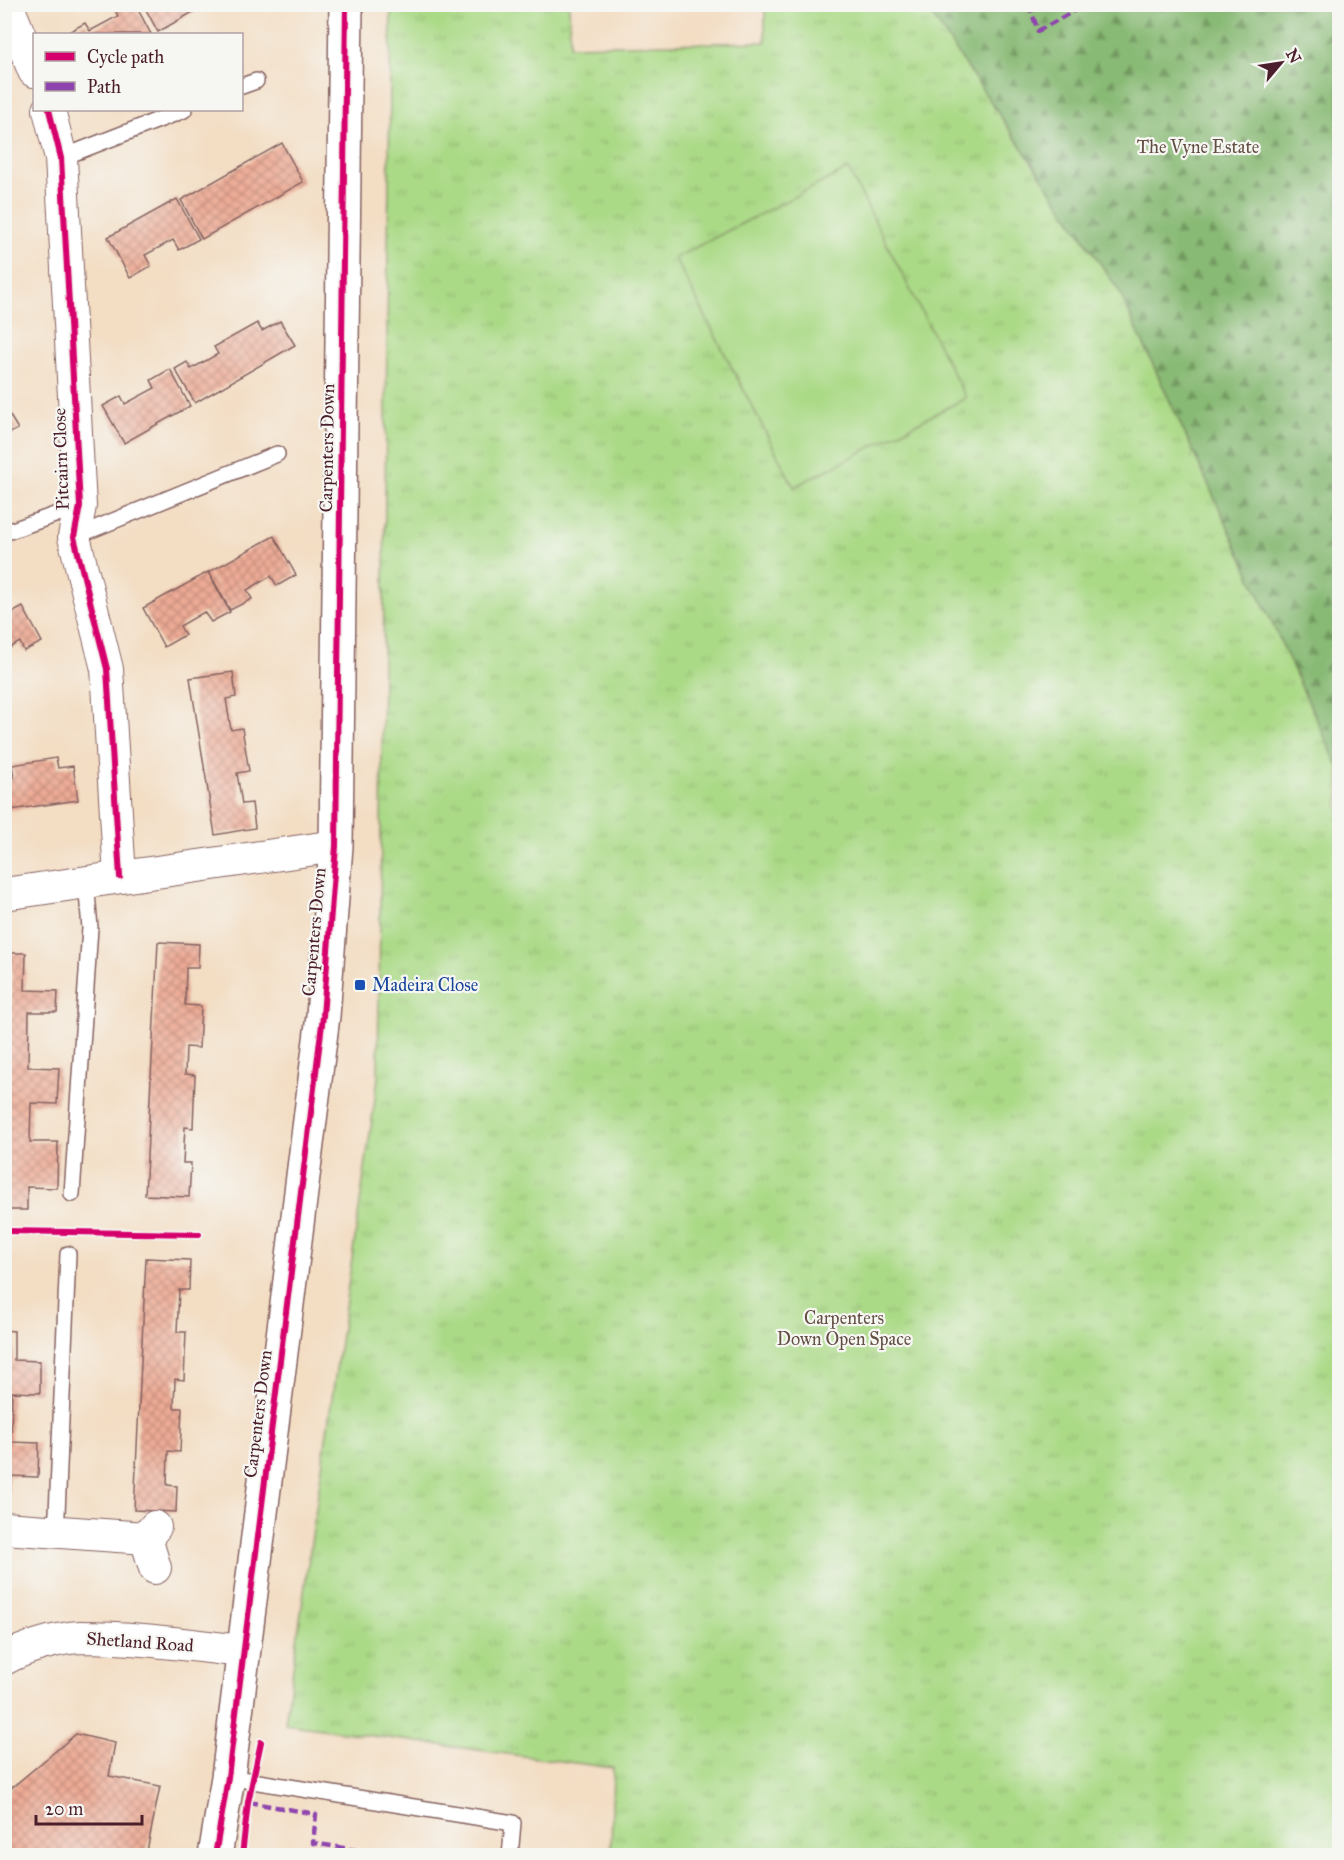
<svg xmlns="http://www.w3.org/2000/svg" width="1344" height="1860" font-family="'IM FELL Great Primer',serif">
<style>
.grass{fill:url(#grass-tufts);stroke:#7a7c59;stroke-width:1.5}
.forest{fill:url(#forest-firs);stroke:#696c50;stroke-width:1.5}
.pitch{fill:#abda87;stroke:#7a7c59;stroke-width:1.5}
.building{fill:url(#building-cross-hatch)}
.lines{fill:none;stroke-linecap:round;stroke-linejoin:round}
.lane-casing{stroke:#856260;stroke-width:18}
.street-casing{stroke:#856260;stroke-width:34}
.secondary-casing{stroke:#856260;stroke-width:36}
.lane{stroke:#fff;stroke-width:15}
.street{stroke:#fff;stroke-width:32}
.secondary{stroke:#fff;stroke-width:33}
.quiet{stroke:#8e44ad;stroke-width:4.5;stroke-dasharray:9 4.5;stroke-linecap:butt}
.cycleway-casing{stroke:#f6f6f2;stroke-width:10}
.cycleway{stroke:#d6006c;stroke-width:6}
.transit-dot{fill:#1a4fb4;stroke:#f6f6f2;stroke-width:2}
.labels{text-anchor:middle;stroke-width:4.5;stroke-linejoin:round;paint-order:stroke}
.park-label{font-size:18px;fill:#624e42;stroke:#f6f6f2}
.street-label{font-size:18px;fill:#4a1f2b;stroke:#f6f6f2}
.transit-label{font-size:18px;fill:#164399;stroke:#f6f6f2;text-anchor:start}
</style>
<defs>
<pattern id="grass-tufts" width="24" height="20" patternUnits="userSpaceOnUse" patternTransform="scale(1.5)"><rect width="24" height="20" fill="#abda87"/><path d="M3 7l-1-3M5 7V3M7 7l1-3M15 17l-1-3M17 17v-4M19 17l1-3" fill="none" stroke="#95bb75"/></pattern>
<pattern id="forest-firs" width="22" height="20" patternUnits="userSpaceOnUse" patternTransform="scale(1.5)"><rect width="22" height="20" fill="#88ba74"/><path d="M5 1l3.5 6h-7zM16 11l3.5 6h-7z" fill="#71975f"/></pattern>
<pattern id="building-cross-hatch" width="8" height="8" patternUnits="userSpaceOnUse" patternTransform="scale(1.5)"><rect width="8" height="8" fill="#edab95"/><path d="M0 0l8 8M0 8l8-8" fill="none" stroke="#c28b7a"/></pattern>
</defs>
<rect width="100%" height="100%" fill="#f6f6f2"/>
<filter id="ink" filterUnits="userSpaceOnUse"><feTurbulence type="fractalNoise" baseFrequency=".0167" numOctaves="2"/><feDisplacementMap in="SourceGraphic" scale="12" xChannelSelector="R" yChannelSelector="G"/><feConvolveMatrix kernelMatrix="1 2 1 2 8 2 1 2 1" color-interpolation-filters="sRGB"/></filter>
<filter id="wash" filterUnits="userSpaceOnUse"><feTurbulence type="fractalNoise" baseFrequency=".008" numOctaves="4" result="noise"/><feDisplacementMap in="SourceGraphic" scale="24" xChannelSelector="R" yChannelSelector="G"/><feGaussianBlur stdDeviation="1.35" result="paint"/><feColorMatrix in="noise" values="0 0 0 0 0 0 0 0 0 0 0 0 0 0 0 0 0 1.4 0 .05"/><feComposite in="paint" operator="in"/></filter>
<g filter="url(#wash)">
<rect width="100%" height="100%" fill="#f3ddc3"/>
<path class="grass" d="M391 5H569L570 46 765 42V5H1339L1340 642 1209 484 1339 768V1855H611L613 1768 285 1724 378 1078Z"/>
<path class="forest" d="M925 5H1339V768L1119 291Z"/>
<path class="pitch" d="M848 169 966 398 794 487 675 258Z"/>
<g id="blocks">
<g class="building">
<path d="M122 4H135L151 34H68L67 33 85 23 90 31 118 16 114 8Z"/>
<path d="M143 4H207L158 32Z"/>
<path d="M282 143 303 182 202 239 181 200Z"/>
<path d="M177 199 199 239 179 250 173 240 145 255 151 266 130 278 108 237Z"/>
<path d="M280 321 295 345 195 403 175 369 187 362 191 369 218 354 214 347 257 323 262 331Z"/>
<path d="M170 369 190 406 124 443 103 406 121 396 125 404 155 388 151 380Z"/>
<path d="M4 406 18 429 4 436Z"/>
<path d="M274 536 296 575 277 586 271 576 247 590 252 599 230 610 209 572Z"/>
<path d="M208 572 230 612 211 622 204 612 180 626 185 635 164 647 143 608Z"/>
<path d="M23 607 42 642 24 651 20 642 4 651V617Z"/>
<path d="M233 672 236 697 226 699 231 730 242 728 249 771 237 773 242 804 252 803 255 828 215 835 190 678Z"/>
<path d="M56 758 58 768 73 766 78 800 4 811V778L14 777 12 765Z"/>
<path d="M158 942 199 944 198 968H186L185 1005 201 1006 199 1048 186 1047 185 1074 195 1075 193 1128 185 1127 183 1163H191L189 1197 145 1195Z"/>
<path d="M4 953H26L25 990 58 991 57 1012H29L28 1067 59 1068 57 1104 31 1103 30 1142H58L57 1188 27 1187V1210H4V1015L11 1016 12 969H4Z"/>
<path d="M4 1248H8L6 1309H4Z"/>
<path d="M146 1258 190 1260 189 1290H179L177 1332H186L184 1380 175 1379 174 1408H182L180 1452 168 1451 167 1485 177 1486 176 1512 134 1510Z"/>
<path d="M4 1330 14 1331V1360L40 1361V1393L12 1392 11 1442 39 1443 38 1477 9 1476V1495H4Z"/>
<path d="M76 1734 115 1743 109 1776 160 1786 146 1856H4V1810L9 1790Z"/>
</g>
</g>
</g>
<g filter="url(#ink)">
<use href="#blocks" fill-opacity="0" stroke="#856260" stroke-width="1.5"/>
<g class="lines">
<defs>
<g id="lane">
<path d="M242 86 256 81"/>
<path d="M61 158 184 110"/>
<path d="M4 533 80 506"/>
<path d="M74 537 277 454"/>
<path d="M72 1194 90 928 86 881"/>
<path d="M54 1532 57 1514 68 1254"/>
<path d="M228 1777 513 1823 510 1856"/>
</g>
<g id="street">
<path d="M7 4 34 71"/>
<path d="M49 110 61 158 80 506 74 537 107 669 120 877"/>
<path d="M4 894 336 846"/>
<path d="M155 1527 146 1538 155 1568"/>
<path d="M4 1528 146 1538"/>
<path d="M4 1659C24 1648 57 1638 80 1637 134 1637 189 1645 243 1651"/>
</g>
<path id="secondary" d="M215 1856 228 1777 323 1016 336 846 346 4"/>
</defs>
<use href="#lane" class="lane-casing"/>
<use href="#street" class="street-casing"/>
<use href="#secondary" class="secondary-casing"/>
<use href="#lane" class="lane"/>
<use href="#street" class="street"/>
<use href="#secondary" class="secondary"/>
<g class="quiet">
<path d="M1029 4 1038 31 1086 4"/>
<path d="M248 1802 316 1814 313 1843 391 1856"/>
</g>
<defs>
<g id="cycleway">
<path d="M49 110 61 158 80 506 74 537 107 669 120 877"/>
<path d="M4 1231 199 1234"/>
<path d="M215 1856 228 1777 323 1016 336 846 346 4"/>
<path d="M242 1856 248 1802 261 1742"/>
</g>
</defs>
<use href="#cycleway" class="cycleway-casing"/>
<use href="#cycleway" class="cycleway"/>
</g>
</g>
<rect class="transit-dot" x="354" y="979" width="12" height="12" rx="3"/>
<g class="labels">
<g class="park-label">
<text x="1198" y="153">The Vyne Estate</text>
<text x="844" y="1324">Carpenters<tspan x="844" dy="21">Down Open Space</tspan></text>
</g>
<g class="street-label">
<text transform="translate(327 448) rotate(-89)" y="6">Carpenters Down</text>
<text transform="translate(61 459) rotate(-92)" y="6">Pitcairn Close</text>
<text transform="translate(314 932) rotate(-85)" y="6">Carpenters Down</text>
<text transform="translate(258 1414) rotate(-83)" y="6">Carpenters Down</text>
<text transform="translate(140 1642) rotate(4)" y="6">Shetland Road</text>
</g>
<g class="transit-label">
<text x="372" y="991">Madeira Close</text>
</g>
</g>
<rect width="1344" height="1860" fill="none" stroke="#f6f6f2" stroke-width="24"/>
<rect x="33" y="33" width="210" height="78" fill="#f6f6f2" stroke="#b1a0a2" stroke-width="1.5"/>
<rect x="45" y="52" width="30" height="9" fill="#d6006c" stroke="#b1a0a2" stroke-width="1.5"/>
<text x="87" y="63" font-size="18" fill="#4a1f2b">Cycle path</text>
<rect x="45" y="82" width="30" height="9" fill="#8e44ad" stroke="#b1a0a2" stroke-width="1.5"/>
<text x="87" y="93" font-size="18" fill="#4a1f2b">Path</text>
<g transform="translate(1281 63) rotate(61)" stroke="#f6f6f2" stroke-width="4.5" paint-order="stroke">
<path d="M0-4.5L10 22L0 15L-10 22Z" fill="#4a1f2b"/>
<text y="-9" font-size="16" font-weight="bold" text-anchor="middle" fill="#4a1f2b">N</text>
</g>
<path d="M36 1815v9h106v-9" fill="none" stroke="#4a1f2b" stroke-width="3"/>
<text x="45" y="1815" font-size="18" fill="#4a1f2b" stroke="#f6f6f2" stroke-width="4.5" paint-order="stroke">20 m</text>
</svg>
